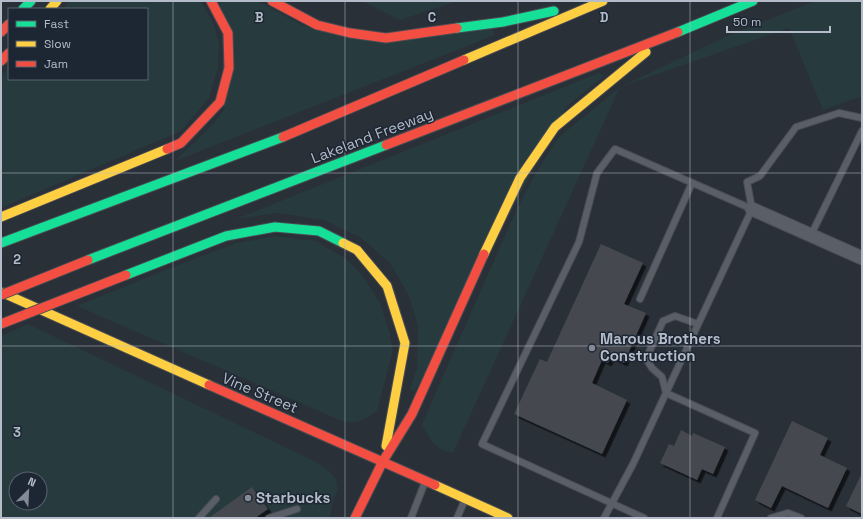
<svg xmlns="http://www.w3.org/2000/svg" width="863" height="519" font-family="'Space Grotesk',sans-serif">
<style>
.green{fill:#273a3e;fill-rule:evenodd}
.building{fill:#444950;filter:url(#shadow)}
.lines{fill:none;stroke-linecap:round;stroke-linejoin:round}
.lane-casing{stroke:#484c53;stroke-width:8}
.street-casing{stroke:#484c53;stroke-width:15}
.fast-casing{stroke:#484c53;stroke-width:11}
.slow-casing{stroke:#484c53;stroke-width:11}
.jam-casing{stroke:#484c53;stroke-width:11}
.lane{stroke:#5a5e66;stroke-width:6}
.street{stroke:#5a5e66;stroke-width:13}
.fast{stroke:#16e098;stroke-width:9}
.slow{stroke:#ffcf43;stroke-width:9}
.jam{stroke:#f24e42;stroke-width:9}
.jam-bridge-casing{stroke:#474c53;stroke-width:11;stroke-linecap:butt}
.jam-bridge{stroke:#f24e42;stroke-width:9}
.grid{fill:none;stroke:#b4bcc9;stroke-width:1;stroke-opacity:0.55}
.poi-dot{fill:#848b96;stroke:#1d2633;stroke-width:1.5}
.labels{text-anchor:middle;stroke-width:3;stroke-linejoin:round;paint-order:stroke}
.street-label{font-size:15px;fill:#b4bcc9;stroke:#1d2633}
.poi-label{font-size:15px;font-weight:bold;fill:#b4bcc9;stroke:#1d2633;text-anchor:start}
.grid-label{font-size:13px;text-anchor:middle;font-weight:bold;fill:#b4bcc9;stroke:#1d2633;stroke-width:3;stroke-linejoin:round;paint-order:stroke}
</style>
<defs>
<filter id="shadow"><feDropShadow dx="3.5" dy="3.5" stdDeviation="0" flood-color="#0009"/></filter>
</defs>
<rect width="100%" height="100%" fill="#2a3038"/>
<g class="green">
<path d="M70 1H201L215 27 219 44 218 67 209 98 181 131 1 208V76L9 67V79H147V9H63Z"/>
<path d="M220 1H258L302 25 332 34 492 29 495 35 175 161 210 127 224 110Z"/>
<path d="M362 1H458L400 20Z"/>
<path d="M815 1H862V96L823 110 789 28 620 87 453 453C434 449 431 441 422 424L515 213 534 176 558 138 620 87 725 37Z"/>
<path d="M599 73 604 76 567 106 415 392 410 389 417 368 418 326 409 296 390 263 361 238 324 220 278 213 236 219Z"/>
<path d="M274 236 316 241 345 258 362 275 380 303 390 334 393 350 377 411C360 422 355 426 335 418L77 306 160 272 237 243Z"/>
<path d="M28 324 316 462 329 471 336 479 338 490 333 501 330 518H1V336ZM16 479H40V503H16Z"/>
</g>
<g class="building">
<path d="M601 244 643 263 624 304 646 313 624 363 611 357 608 363 602 360 592 383 627 400 602 454 514 414 540 359 547 362Z"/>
<path d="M792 421 828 438 820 455 847 468 828 508 782 486 771 508 755 500Z"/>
<path d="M681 430 692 436 693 433 725 447 713 474 702 469 697 480 660 463 669 444 674 446Z"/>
<path d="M862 473V514L846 506Z"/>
<path d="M252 487 268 509 255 518H209Z"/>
</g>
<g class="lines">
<defs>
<g id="lane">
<path d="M811 235 862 131"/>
<path d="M640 299 692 183"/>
<path d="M199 518 216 499"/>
<path d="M269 518 297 509"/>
<path d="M411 518 425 482"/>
<path d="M457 518 464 502"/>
<path d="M604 518 633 464 666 393 662 377 652 368 646 359 663 321 675 316 698 324"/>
<path d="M644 518 482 444 579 242 597 173 615 149 752 209"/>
<path d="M717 518 755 433 666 393 752 209 747 182 760 176 796 127 839 113 862 118"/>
<path d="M771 518 788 513 801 518"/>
</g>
<path id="street" d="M752 209 862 258"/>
<g id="fast">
<path d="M23 9 31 1"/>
<path d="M457 28 503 22 554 11"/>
<path d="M678 32 753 1"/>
<path d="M1 243 283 137"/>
<path d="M88 260 386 145"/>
<path d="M126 275 226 236 275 227 319 231 343 243"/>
</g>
<g id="slow">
<path d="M50 9 57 1"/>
<path d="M464 60 603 1"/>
<path d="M1 217 167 149"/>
<path d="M343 243 357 250 387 286 405 343 386 446"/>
<path d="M484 254 520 178 555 127 646 52"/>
<path d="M1 292 209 385"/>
<path d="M435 485 508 518"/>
</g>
<g id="jam">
<path d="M272 1 317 25 350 33 386 38 457 28"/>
<path d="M1 32 9 24"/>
<path d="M1 61 9 53"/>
<path d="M283 137 464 60"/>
<path d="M386 145 678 32"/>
<path d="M167 149 181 143 220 102 229 68 228 33 211 1"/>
<path d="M209 385 435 485"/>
<path d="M383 461 412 414 484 254"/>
<path d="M355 518 383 461"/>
</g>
</defs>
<use href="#lane" class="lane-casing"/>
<use href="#street" class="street-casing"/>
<use href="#fast" class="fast-casing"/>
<use href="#slow" class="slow-casing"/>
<use href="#jam" class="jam-casing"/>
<use href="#lane" class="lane"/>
<use href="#street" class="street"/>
<use href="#fast" class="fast"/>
<use href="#slow" class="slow"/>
<use href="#jam" class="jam"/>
<defs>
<g id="jam-bridge">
<path d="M1 295 88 260"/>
<path d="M1 324 126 275"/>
</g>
</defs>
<use href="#jam-bridge" class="jam-bridge-casing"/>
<use href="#jam-bridge" class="jam-bridge"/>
</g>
<path class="grid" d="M173 1V518M345 1V518M518 1V518M690 1V518M1 173H862M1 346H862"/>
<g class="poi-dot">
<circle cx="592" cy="348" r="4"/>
<circle cx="248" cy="498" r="4"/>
</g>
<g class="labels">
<g class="street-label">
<text transform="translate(372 136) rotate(-21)" y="5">Lakeland Freeway</text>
<text transform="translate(260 393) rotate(23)" y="5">Vine Street</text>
</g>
<g class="poi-label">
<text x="600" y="344">Marous Brothers<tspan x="600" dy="17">Construction</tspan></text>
<text x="256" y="503">Starbucks</text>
</g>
</g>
<g class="grid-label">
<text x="259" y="22">B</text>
<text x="432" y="22">C</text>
<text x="604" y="22">D</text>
<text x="17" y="264">2</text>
<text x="17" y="437">3</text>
</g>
<rect width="863" height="519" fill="none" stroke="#b4bcc9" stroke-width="4"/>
<rect x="8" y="8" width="140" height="72" fill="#1d2633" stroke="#59626f"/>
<rect x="16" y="21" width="20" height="6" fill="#16e098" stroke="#59626f"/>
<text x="44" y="28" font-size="12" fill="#b4bcc9">Fast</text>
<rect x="16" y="41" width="20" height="6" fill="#ffcf43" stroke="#59626f"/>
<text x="44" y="48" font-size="12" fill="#b4bcc9">Slow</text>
<rect x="16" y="61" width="20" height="6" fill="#f24e42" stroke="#59626f"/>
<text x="44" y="68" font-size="12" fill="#b4bcc9">Jam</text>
<g transform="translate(28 491) rotate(24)"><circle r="19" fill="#1d2633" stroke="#59626f"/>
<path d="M0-3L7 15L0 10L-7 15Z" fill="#848b96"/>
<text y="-6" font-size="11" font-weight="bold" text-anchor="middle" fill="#b4bcc9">N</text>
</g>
<path d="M727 26v6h103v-6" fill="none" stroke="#b4bcc9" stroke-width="2"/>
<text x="733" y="26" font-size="12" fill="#b4bcc9" stroke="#1d2633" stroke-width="3" paint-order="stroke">50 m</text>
</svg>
